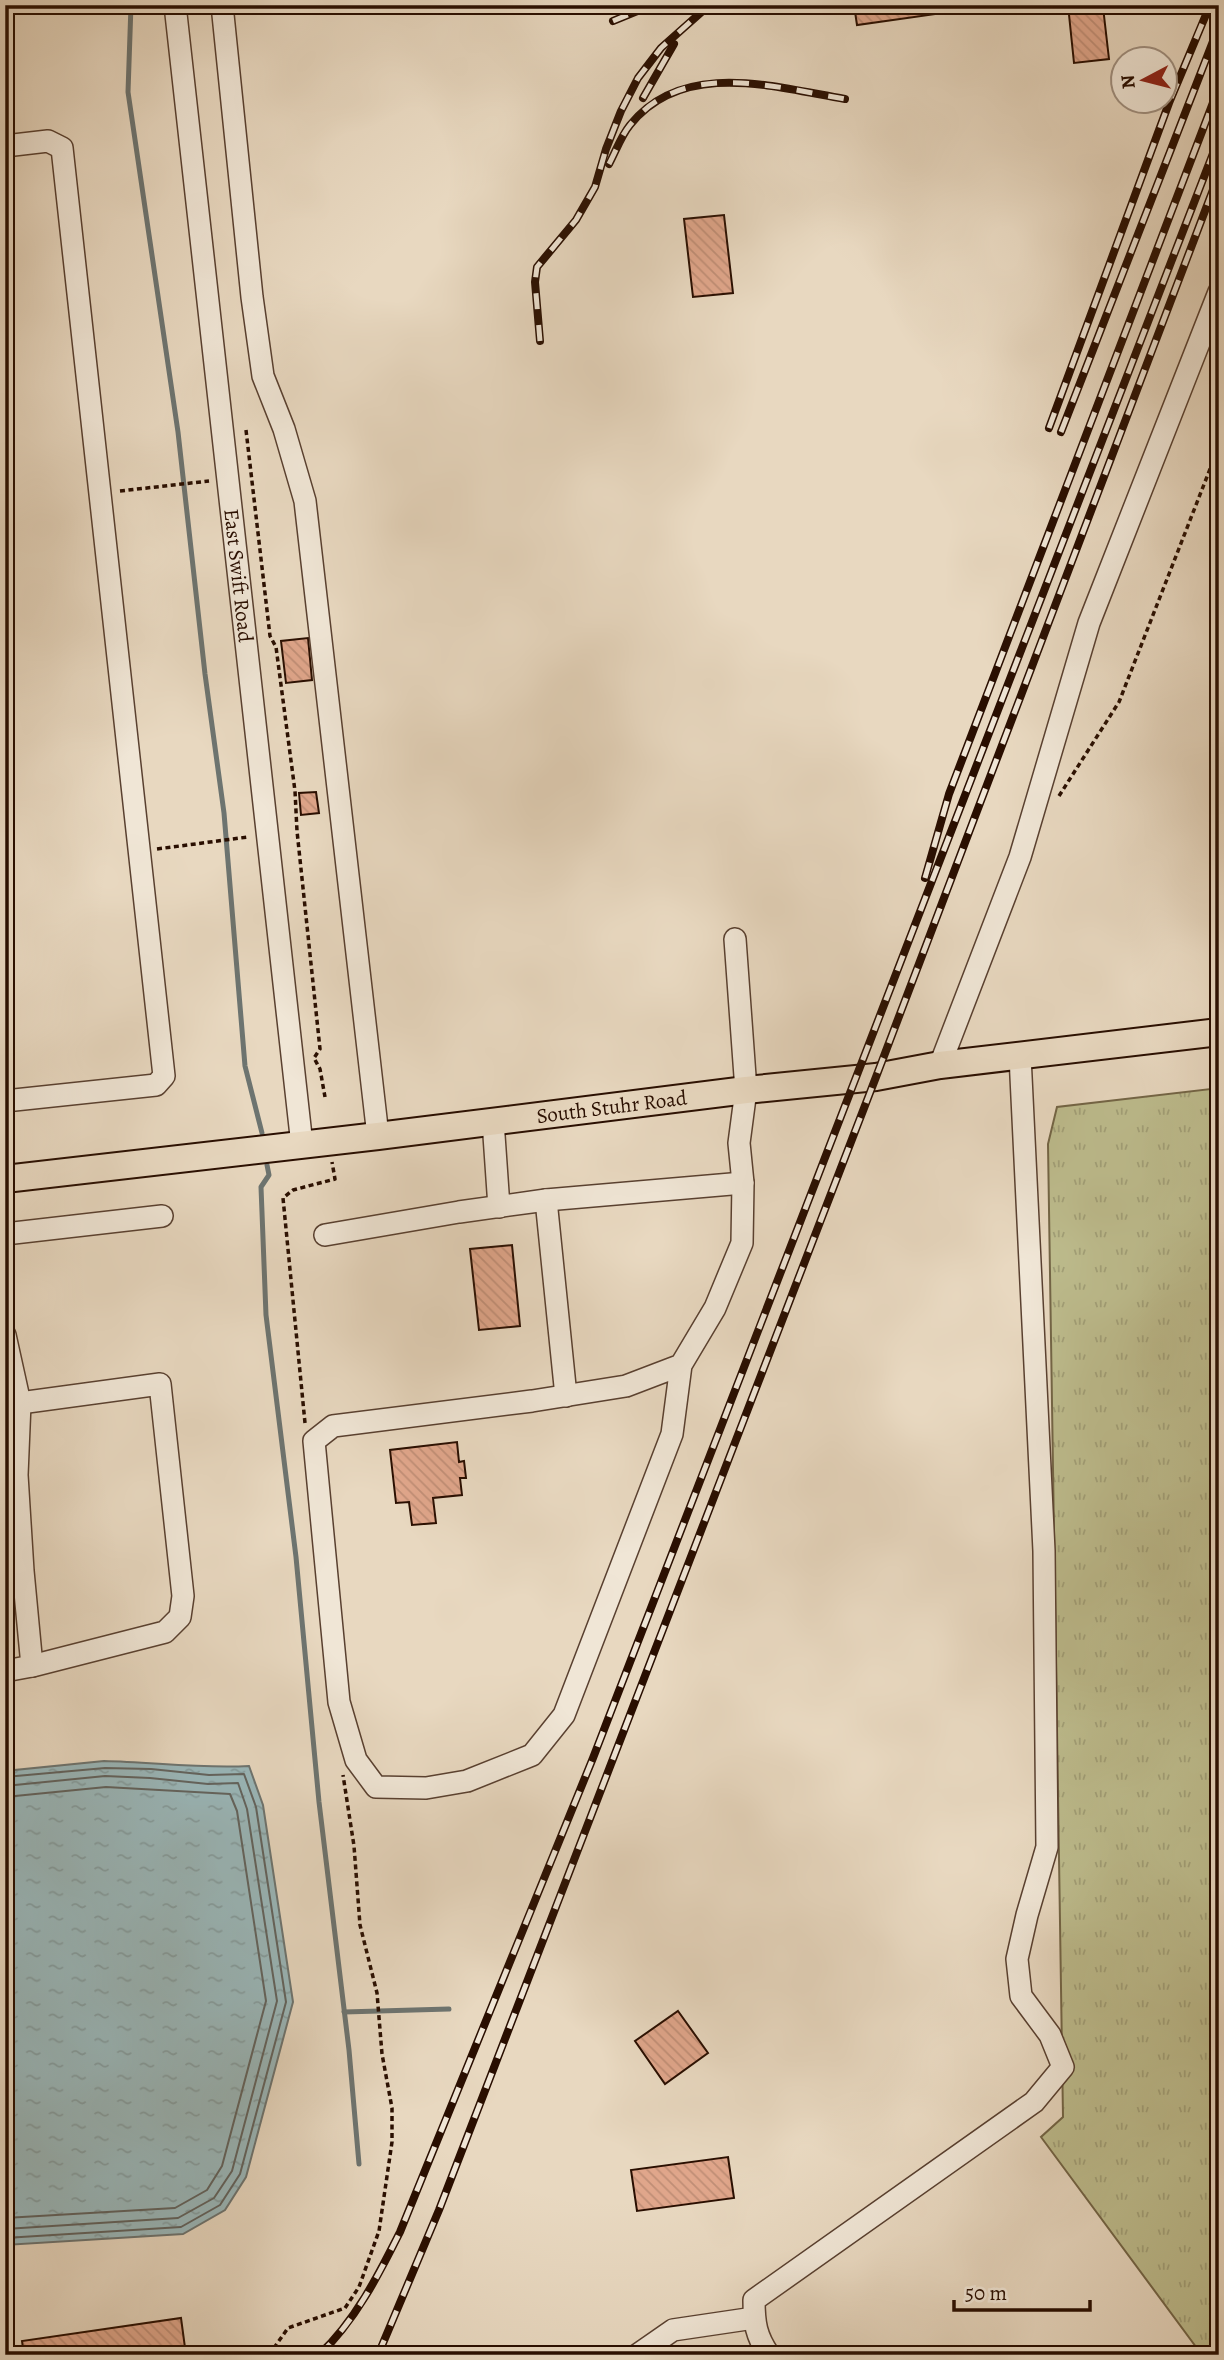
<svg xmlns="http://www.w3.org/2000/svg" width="1224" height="2360" font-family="Alegreya,serif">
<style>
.grass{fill:url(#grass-tufts);stroke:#736546;stroke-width:2}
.water{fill:url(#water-ripples);stroke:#6d7470;stroke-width:2}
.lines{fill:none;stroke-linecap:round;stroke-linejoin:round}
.shore{stroke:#62635e;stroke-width:2}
.stream{stroke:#6d7470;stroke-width:5}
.building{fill:url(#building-back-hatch);stroke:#290e00;stroke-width:2}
.minor-casing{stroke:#594030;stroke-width:24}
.major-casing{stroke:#290e00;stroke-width:30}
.path{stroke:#290e00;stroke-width:3.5;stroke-dasharray:5 3.5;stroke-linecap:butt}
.minor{stroke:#f0e6d6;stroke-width:21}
.major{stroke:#e8d8c0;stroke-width:26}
.rail-casing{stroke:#290e00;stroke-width:8}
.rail{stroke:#f0e6d6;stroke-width:5;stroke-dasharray:16;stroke-linecap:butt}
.labels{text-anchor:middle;stroke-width:6;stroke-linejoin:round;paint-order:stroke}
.street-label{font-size:21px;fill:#290e00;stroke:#f0e6d6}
</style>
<defs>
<pattern id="grass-tufts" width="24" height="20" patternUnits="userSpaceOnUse" patternTransform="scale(1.75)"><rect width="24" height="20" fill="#bdbc8d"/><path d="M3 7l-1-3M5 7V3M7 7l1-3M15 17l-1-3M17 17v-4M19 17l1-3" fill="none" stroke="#a2a078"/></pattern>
<pattern id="water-ripples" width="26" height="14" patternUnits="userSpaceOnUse" patternTransform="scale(1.75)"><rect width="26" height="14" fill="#9ab8bb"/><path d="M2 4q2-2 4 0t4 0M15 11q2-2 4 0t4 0" fill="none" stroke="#859d9f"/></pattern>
<pattern id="building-back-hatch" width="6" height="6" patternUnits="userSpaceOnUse" patternTransform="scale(1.75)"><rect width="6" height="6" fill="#e0a68b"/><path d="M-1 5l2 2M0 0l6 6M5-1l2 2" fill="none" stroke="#c08e76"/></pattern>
</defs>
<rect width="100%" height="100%" fill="#e8d8c0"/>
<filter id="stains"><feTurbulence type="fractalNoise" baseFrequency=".00286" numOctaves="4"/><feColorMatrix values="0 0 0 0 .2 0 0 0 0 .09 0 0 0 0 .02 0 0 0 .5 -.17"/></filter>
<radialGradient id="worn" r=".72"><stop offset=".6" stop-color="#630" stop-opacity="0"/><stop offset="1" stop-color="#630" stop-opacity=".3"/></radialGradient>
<path class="grass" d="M1219 1088V2355H1202L1041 2137 1063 2117 1048 1144 1057 1107Z"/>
<path class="water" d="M104 1761C153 1762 200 1769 249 1766L263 1805 293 2002 246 2177 225 2210 183 2234 5 2245V1771Z"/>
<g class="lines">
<g class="shore">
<path d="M5 1777 105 1768 151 1769 209 1775 244 1774 256 1807 286 2002 240 2174 220 2205 181 2227 5 2238"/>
<path d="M5 1786 105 1776 150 1778 208 1784 238 1783 247 1809 277 2001 232 2171 214 2198 178 2218 5 2229"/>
<path d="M5 1797 106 1787 230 1794 237 1811 266 2001 222 2166 207 2190 175 2208 5 2218"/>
</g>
<g class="stream">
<path d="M131 5 128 92 178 432 205 674 224 813 245 1066 262 1133"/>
<path d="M267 1165 269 1175 261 1187 266 1315 296 1557 319 1802 349 2050 359 2164"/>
<path d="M344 2012 449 2009"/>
</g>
</g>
<g class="building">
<path d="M854 5H936V14L857 25Z"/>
<path d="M1068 5H1084L1085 9 1103 7 1109 59 1074 63Z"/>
<path d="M724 215 733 293 693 297 684 219Z"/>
<path d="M308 638 312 680 286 683 281 641Z"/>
<path d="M316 792 319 813 301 815 299 793Z"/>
<path d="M512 1245 520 1326 479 1330 470 1249Z"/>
<path d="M457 1442 459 1462 464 1461 466 1478H460L462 1495 433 1498 436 1523 412 1525 409 1502 396 1503 390 1450Z"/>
<path d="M678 2011 708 2053 665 2084 635 2041Z"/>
<path d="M728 2157 734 2198 637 2211 631 2170Z"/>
<path d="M181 2318 186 2355H24L22 2341Z"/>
</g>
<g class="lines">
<defs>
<g id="minor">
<path id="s1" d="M175 5 302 1145"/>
<path d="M222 5 252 297 263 376 284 429 305 501 378 1136"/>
<path d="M5 146 48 141 62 148 164 1076 156 1085 5 1101"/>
<path d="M940 1065 1020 857 1089 623 1219 292"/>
<path d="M493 1121 499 1207"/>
<path d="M546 1200 566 1396"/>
<path d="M5 1234 162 1216"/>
<path d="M325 1235 459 1212 546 1200 743 1183"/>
<path d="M5 1335 20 1403 17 1475 23 1571 32 1666"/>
<path d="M681 1365 672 1434 564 1715 532 1755 467 1781 426 1788 376 1787 356 1760 339 1702 314 1441 333 1426 532 1401 626 1386 681 1365 715 1308 742 1243 743 1183 739 1143 746 1090 735 939"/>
<path d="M5 1671 32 1666 165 1632 180 1617 183 1596 160 1384 20 1403"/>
<path d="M637 2355 673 2330 754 2318"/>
<path d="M769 2355C756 2336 754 2323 754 2300L1034 2102 1063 2067 1050 2035 1021 1996 1017 1959 1027 1915 1047 1847 1044 1551 1020 1056"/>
</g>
<g id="major">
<path id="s2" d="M5 1179 378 1136 746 1090 876 1077 940 1065 1219 1032"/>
</g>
</defs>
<use href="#minor" class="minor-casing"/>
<use href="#major" class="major-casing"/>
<g class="path">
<path d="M246 430 270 636 276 647 295 791 297 831 320 1049 314 1058 320 1069 325 1097"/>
<path d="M120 491 209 481"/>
<path d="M1059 796 1119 702 1219 446"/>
<path d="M157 849 248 837"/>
<path d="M305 1423 283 1198 293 1190 335 1179 332 1162"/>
<path d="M269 2355 288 2328 345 2308 359 2287 379 2231 392 2142V2108L382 2054 377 1993 360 1925 354 1846 343 1775"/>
</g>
<use href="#minor" class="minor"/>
<use href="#major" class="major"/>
<defs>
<g id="rail">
<path d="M613 21 652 5"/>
<path d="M643 98 674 44"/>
<path d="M609 164C616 151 621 136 630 125 683 59 774 87 845 99"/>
<path d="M540 341 535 282 537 267 576 220 595 187 606 149 621 111 638 78 661 48 706 8"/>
<path d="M1049 428 1169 103 1210 5"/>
<path d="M1061 432 1219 26"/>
<path d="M925 878 949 794 1219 87"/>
<path d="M319 2355C355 2321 378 2276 400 2232L593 1758 1219 138"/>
<path d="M378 2355 439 2210 876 1077 1219 174"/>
</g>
</defs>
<use href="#rail" class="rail-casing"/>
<use href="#rail" class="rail"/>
</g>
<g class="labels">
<g class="street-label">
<text dy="7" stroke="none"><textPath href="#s1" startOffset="574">East Swift Road</textPath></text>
<text dy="7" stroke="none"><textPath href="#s2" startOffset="611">South Stuhr Road</textPath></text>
</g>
</g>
<rect width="1224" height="2360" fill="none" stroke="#e8d8c0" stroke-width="28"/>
<rect x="7" y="7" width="1210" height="2346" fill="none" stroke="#290e00" stroke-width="3.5"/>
<rect x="14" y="14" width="1196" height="2332" fill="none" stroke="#290e00" stroke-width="2"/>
<g transform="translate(1144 80) rotate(263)"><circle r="33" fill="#f0e6d6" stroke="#a09080" stroke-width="2"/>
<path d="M0-5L12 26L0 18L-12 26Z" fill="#8f2418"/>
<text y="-10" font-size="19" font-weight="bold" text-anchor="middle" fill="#290e00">N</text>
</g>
<path d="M954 2300v10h136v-10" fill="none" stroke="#290e00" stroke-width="3.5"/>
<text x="965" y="2300" font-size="21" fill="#290e00" stroke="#f0e6d6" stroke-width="5" paint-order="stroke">50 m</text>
<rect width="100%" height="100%" filter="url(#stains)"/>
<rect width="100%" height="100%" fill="url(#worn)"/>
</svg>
